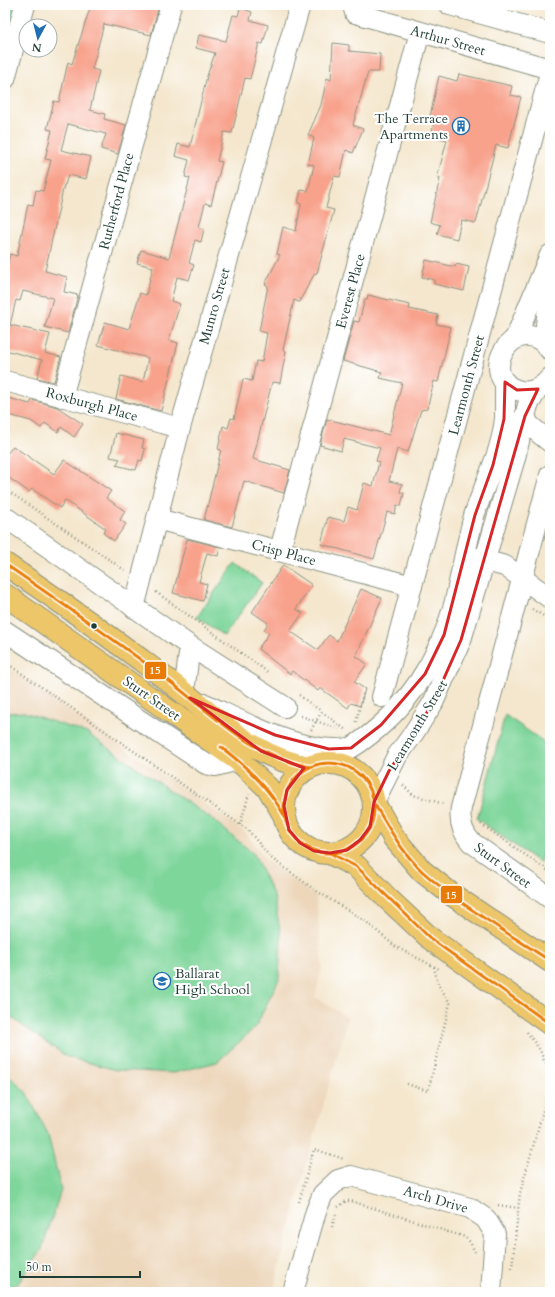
<svg xmlns="http://www.w3.org/2000/svg" width="555" height="1297" font-family="Cardo,serif">
<style>
.built{fill:#edd7bb}
.green{fill:#7fd69b;stroke:#4f8a68}
.building{fill:#f8a18b}
.lines{fill:none;stroke-linecap:round;stroke-linejoin:round}
.minor-casing{stroke:#8a9281;stroke-width:22}
.major-casing{stroke:#8a9281;stroke-width:24}
.path{stroke:#8a9281;stroke-width:2.5;stroke-dasharray:1 3;stroke-linecap:butt}
.minor{stroke:#fff;stroke-width:20}
.major{stroke:#ecc669;stroke-width:22}
.bus-1-casing{stroke:#fff;stroke-width:6}
.bus-1{stroke:#e97b05;stroke-width:3}
.marked{fill:none;stroke:#d62828;stroke-width:3;stroke-linejoin:round}
.bus-dot{fill:#1f3d34;stroke:#fff;stroke-width:1.5}
.labels{text-anchor:middle;stroke-width:4;stroke-linejoin:round;paint-order:stroke}
.street-label{font-size:14px;fill:#1f3d34;stroke:#fff}
.poi-label{font-size:14px;fill:#1f3d34;stroke:#fff;text-anchor:end}
.line-badge{stroke:#fff;stroke-width:1.5}
.badge-label{font-size:11px;text-anchor:middle;font-weight:bold;fill:#fff}
</style>
<rect width="100%" height="100%" fill="#fff"/>
<filter id="ink" filterUnits="userSpaceOnUse"><feTurbulence type="fractalNoise" baseFrequency=".025" numOctaves="2"/><feDisplacementMap in="SourceGraphic" scale="8" xChannelSelector="R" yChannelSelector="G"/><feConvolveMatrix kernelMatrix="1 2 1 2 8 2 1 2 1" color-interpolation-filters="sRGB"/></filter>
<filter id="wash" filterUnits="userSpaceOnUse"><feTurbulence type="fractalNoise" baseFrequency=".012" numOctaves="4" result="noise"/><feDisplacementMap in="SourceGraphic" scale="16" xChannelSelector="R" yChannelSelector="G"/><feGaussianBlur stdDeviation="0.9" result="paint"/><feColorMatrix in="noise" values="0 0 0 0 0 0 0 0 0 0 0 0 0 0 0 0 0 1.4 0 .05"/><feComposite in="paint" operator="in"/></filter>
<g filter="url(#wash)">
<rect width="100%" height="100%" fill="#f4e7ce"/>
<path class="built" d="M5 665 245 832 267 861 316 896 322 966 315 997 348 1018 301 1184 273 1292H5Z"/>
<g class="green">
<path d="M5 5H20L5 57Z"/>
<path d="M235 563 262 583 224 636 197 617Z"/>
<path d="M24 712 87 733 213 820 254 854 274 896 281 936 279 979 255 1028 217 1062 174 1073 116 1070 67 1057 5 1013V713Z"/>
<path d="M505 715 550 746V827L540 863 477 819Z"/>
<path d="M5 1071 26 1092 48 1134 61 1190 42 1249 17 1285 5 1292Z"/>
</g>
<g id="blocks">
<g class="building">
<path d="M91 5H159L151 35 104 24 92 69 99 71 90 110 105 114 104 119 126 125 118 154 101 149 106 134 68 124 61 150 91 157 86 179 68 175 65 185H64L45 271 67 277 64 292 78 295 68 333 45 327 53 298 23 291 20 301 16 300 10 325 50 334 45 353 61 357 54 382 37 378 42 360 5 350V275L10 254 17 256 28 204 33 205 36 190 43 191 51 160 45 159 52 130 47 129 54 101 59 102 68 62 72 64Z"/>
<path d="M240 8 252 12 250 20 268 25 263 44 259 43 250 79 245 78 232 133 224 132 217 161 222 162 211 205 205 203 199 227 204 229 201 242 195 240 189 263 194 265 189 280 177 277 171 301 180 304 169 340 178 343 161 411 116 399 121 376 143 382 148 358 98 345 105 322 129 329 140 293 146 295 153 267 137 263 141 250 169 258 190 178 185 177 189 160 175 156 178 144 190 147 207 76 215 53 196 48 199 35 226 41 233 15 238 16Z"/>
<path d="M333 43 349 45V51L380 54 379 72H368L353 125 363 129 353 153 346 150 340 177 334 176 326 208 334 210 317 273H315L299 302 294 300 283 350 286 351 280 383 272 382 253 459 290 470 284 493 244 481 232 527 204 520 221 450 218 449 223 426 228 428 231 418 234 419 243 379 252 381 256 361 262 362 267 333 259 331 268 286 265 284 280 255 277 254 283 227 296 231 301 204 298 203 301 190 308 191 314 165 308 164 314 138 308 135 321 105 327 78 331 80Z"/>
<path d="M459 74 512 86 510 95 521 97 508 148 496 145 476 223 461 220 457 239 437 234 440 225 430 222 440 178H437L447 140 431 136 434 122 429 121 439 76 457 81Z"/>
<path d="M426 260 455 267 456 264 469 267 464 291 434 284V280L422 277Z"/>
<path d="M368 295 410 305 409 309 438 315 436 324 451 327 438 382 434 381 427 409 421 410 408 452 397 449 389 481 402 484 400 492 404 493 401 506 397 505 395 514 387 512 374 559 321 544 328 517 344 521 348 507 357 510 364 483 373 486 379 462 376 461 380 448 344 439 341 451 320 445 327 419 389 435 402 383 380 378 382 372 343 361 354 321 359 322 365 299H367Z"/>
<path d="M5 397 30 404 32 400 57 407 83 424 74 437 61 427 58 432 45 423 41 428 31 421 5 414Z"/>
<path d="M116 433 144 440 142 448 145 449 142 461 139 460 136 470 116 465 120 459 110 457Z"/>
<path d="M13 446 54 474 64 460 111 491 106 498 125 511 120 520 126 524 114 541 103 533 106 529 65 500 60 508 32 489 29 492 5 475V457Z"/>
<path d="M187 539 220 547 218 556 207 553 199 582 207 584 203 601 173 593Z"/>
<path d="M283 565 312 585 296 609 303 613 290 631 318 650 329 635 337 641 361 589 382 598 356 656 367 664 354 682 365 689 360 706 351 703 348 708 320 688 318 691 292 671 290 674 258 649 269 633 264 630 268 623 252 612Z"/>
</g>
</g>
</g>
<g filter="url(#ink)">
<use href="#blocks" fill-opacity="0" stroke="#8a9281" stroke-width="1"/>
<g class="lines">
<defs>
<g id="minor">
<path d="M353 5 355 13 550 69"/>
<path d="M450 5 550 33"/>
<path d="M5 79 25 5"/>
<path d="M515 339 550 255"/>
<path d="M546 345V325L550 290"/>
<path d="M550 350C516 305 472 381 521 391 533 393 543 387 550 378"/>
<path d="M5 381 180 428"/>
<path d="M62 397 171 5"/>
<path d="M525 416 529 425 550 442"/>
<path d="M550 475 461 808C459 821 463 833 471 842L550 898"/>
<path d="M5 517 190 646 285 707"/>
<path d="M157 519 412 586"/>
<path d="M280 550 420 32"/>
<path d="M471 557 505 566 550 598"/>
<path d="M134 608 180 428 300 5"/>
<path d="M5 631 206 764 215 766 238 760"/>
<path d="M184 692 190 646"/>
<path d="M382 697 550 73"/>
<path d="M205 704C246 723 303 755 349 748"/>
<path d="M324 763C336 756 349 750 360 742 407 709 439 660 454 605 461 576 466 545 474 516 484 484 502 452 505 418 505 406 505 394 505 382"/>
<path d="M374 802 397 756 411 737 433 703 461 640 515 458 525 416 528 405 538 389"/>
<path d="M293 1292 316 1211 323 1194 338 1180 351 1176 470 1208 486 1219 495 1234 491 1292"/>
</g>
<g id="major">
<path d="M5 564C51 595 96 627 141 660 155 671 170 681 184 693 222 723 260 761 310 767"/>
<path d="M5 595 238 760 268 788 284 815"/>
<circle cx="329" cy="808" r="45"/>
<path d="M375 805 394 838 422 871 451 894 550 961"/>
<path d="M330 853 357 867 387 898 431 939 550 1024"/>
</g>
</defs>
<use href="#minor" class="minor-casing"/>
<use href="#major" class="major-casing"/>
<g class="path">
<path d="M5 489 126 571"/>
<path d="M156 592 269 673"/>
<path d="M532 609 550 620"/>
<path d="M5 662 248 830 271 858 315 890 365 921 396 947 439 969"/>
<path d="M299 695 346 730"/>
<path d="M301 716 339 729"/>
<path d="M356 722 363 694"/>
<path d="M311 730 322 711"/>
<path d="M403 785 413 795 444 804"/>
<path d="M481 824 550 872"/>
<path d="M240 825 249 794"/>
<path d="M527 1032 540 1050 546 1066 550 1067"/>
<path d="M407 1084 428 1091 450 1003 438 984 434 967"/>
<path d="M299 1202 314 1149 344 1159"/>
<path d="M498 1205 518 1208"/>
<path d="M338 1207 346 1201H351L465 1237 470 1242 475 1252"/>
<path d="M332 1227 336 1214"/>
<path d="M512 1268 520 1193 550 1086"/>
<path d="M273 1292 275 1286"/>
</g>
<use href="#minor" class="minor"/>
<use href="#major" class="major"/>
<defs>
<g id="bus-1">
<path d="M5 564C59 601 112 638 164 677 212 713 249 755 310 767"/>
<path d="M221 747C247 767 268 787 284 815"/>
<circle cx="329" cy="808" r="45"/>
<path d="M375 805C389 828 402 853 423 872 460 905 508 933 550 961"/>
<path d="M330 853 357 867 431 939 550 1024"/>
</g>
</defs>
<use href="#bus-1" class="bus-1-casing"/>
<use href="#bus-1" class="bus-1"/>
</g>
</g>
<path class="marked" d="M505 382 517 390 538 389 525 416 461 640 433 703 389 771 374 802 370 827 360 840 347 850 330 853 314 851 300 843 289 830 284 806 287 790 304 768 261 751 190 698 275 735 329 749 351 748 381 725 425 674 444 635 475 515 493 465 504 419Z"/>
<defs>
<symbol id="building-ring" viewBox="-11 -11 22 22"><circle r="9.5" fill="#fff" stroke="#1f6fb2" stroke-width="1.5"/><path d="M-4-6H4V6H1V3H-1V6H-4ZM-2.5-4.3h1.7v1.8h-1.7ZM.8-4.3h1.7v1.8H.8ZM-2.5-1h1.7V.8h-1.7ZM.8-1h1.7V.8H.8Z" fill="#1f6fb2"/></symbol>
<symbol id="school-ring" viewBox="-11 -11 22 22"><circle r="9.5" fill="#fff" stroke="#1f6fb2" stroke-width="1.5"/><path d="M0-5L7-2L0 1L-7-2ZM-4 1L0 2.5L4 1V4Q0 6-4 4Z" fill="#1f6fb2"/></symbol>
</defs>
<g fill-rule="evenodd">
<use href="#building-ring" x="451" y="116" width="20" height="20"/>
<use href="#school-ring" x="152" y="971" width="20" height="20"/>
</g>
<circle class="bus-dot" cx="94" cy="626" r="3.5"/>
<g class="labels">
<g class="street-label">
<text transform="translate(448 40) rotate(16)" y="5">Arthur Street</text>
<text transform="translate(116 201) rotate(-75)" y="5">Rutherford Place</text>
<text transform="translate(350 291) rotate(-75)" y="5">Everest Place</text>
<text transform="translate(214 306) rotate(-74)" y="5">Munro Street</text>
<text transform="translate(466 385) rotate(-75)" y="5">Learmonth Street</text>
<text transform="translate(92 404) rotate(15)" y="5">Roxburgh Place</text>
<text transform="translate(284 552) rotate(15)" y="5">Crisp Place</text>
<text transform="translate(152 698) rotate(35)" y="5">Sturt Street</text>
<text transform="translate(417 725) rotate(-59)" y="5">Learmonth Street</text>
<text transform="translate(503 865) rotate(36)" y="5">Sturt Street</text>
<text transform="translate(436 1199) rotate(16)" y="5">Arch Drive</text>
</g>
<g class="poi-label">
<text x="448" y="123">The Terrace<tspan x="448" dy="16">Apartments</tspan></text>
<text x="175" y="978" text-anchor="start">Ballarat<tspan x="175" dy="16">High School</tspan></text>
</g>
</g>
<g class="line-badge">
<rect x="144" y="661" width="23" height="19" rx="4" fill="#e97b05"/>
<rect x="440" y="885" width="23" height="19" rx="4" fill="#e97b05"/>
</g>
<g class="badge-label">
<text x="155" y="674">15</text>
<text x="451" y="899">15</text>
</g>
<rect width="555" height="1297" fill="none" stroke="#fff" stroke-width="20"/>
<g transform="translate(38 38) rotate(187)"><circle r="19" fill="#ffffff" stroke="#a5b1ae"/>
<path d="M0-3L7 15L0 10L-7 15Z" fill="#1f6fb2"/>
<text y="-6" font-size="11" font-weight="bold" text-anchor="middle" fill="#1f3d34">N</text>
</g>
<path d="M20 1271v6h120v-6" fill="none" stroke="#1f3d34" stroke-width="2"/>
<text x="26" y="1271" font-size="12" fill="#1f3d34" stroke="#ffffff" stroke-width="3" paint-order="stroke">50 m</text>
</svg>
